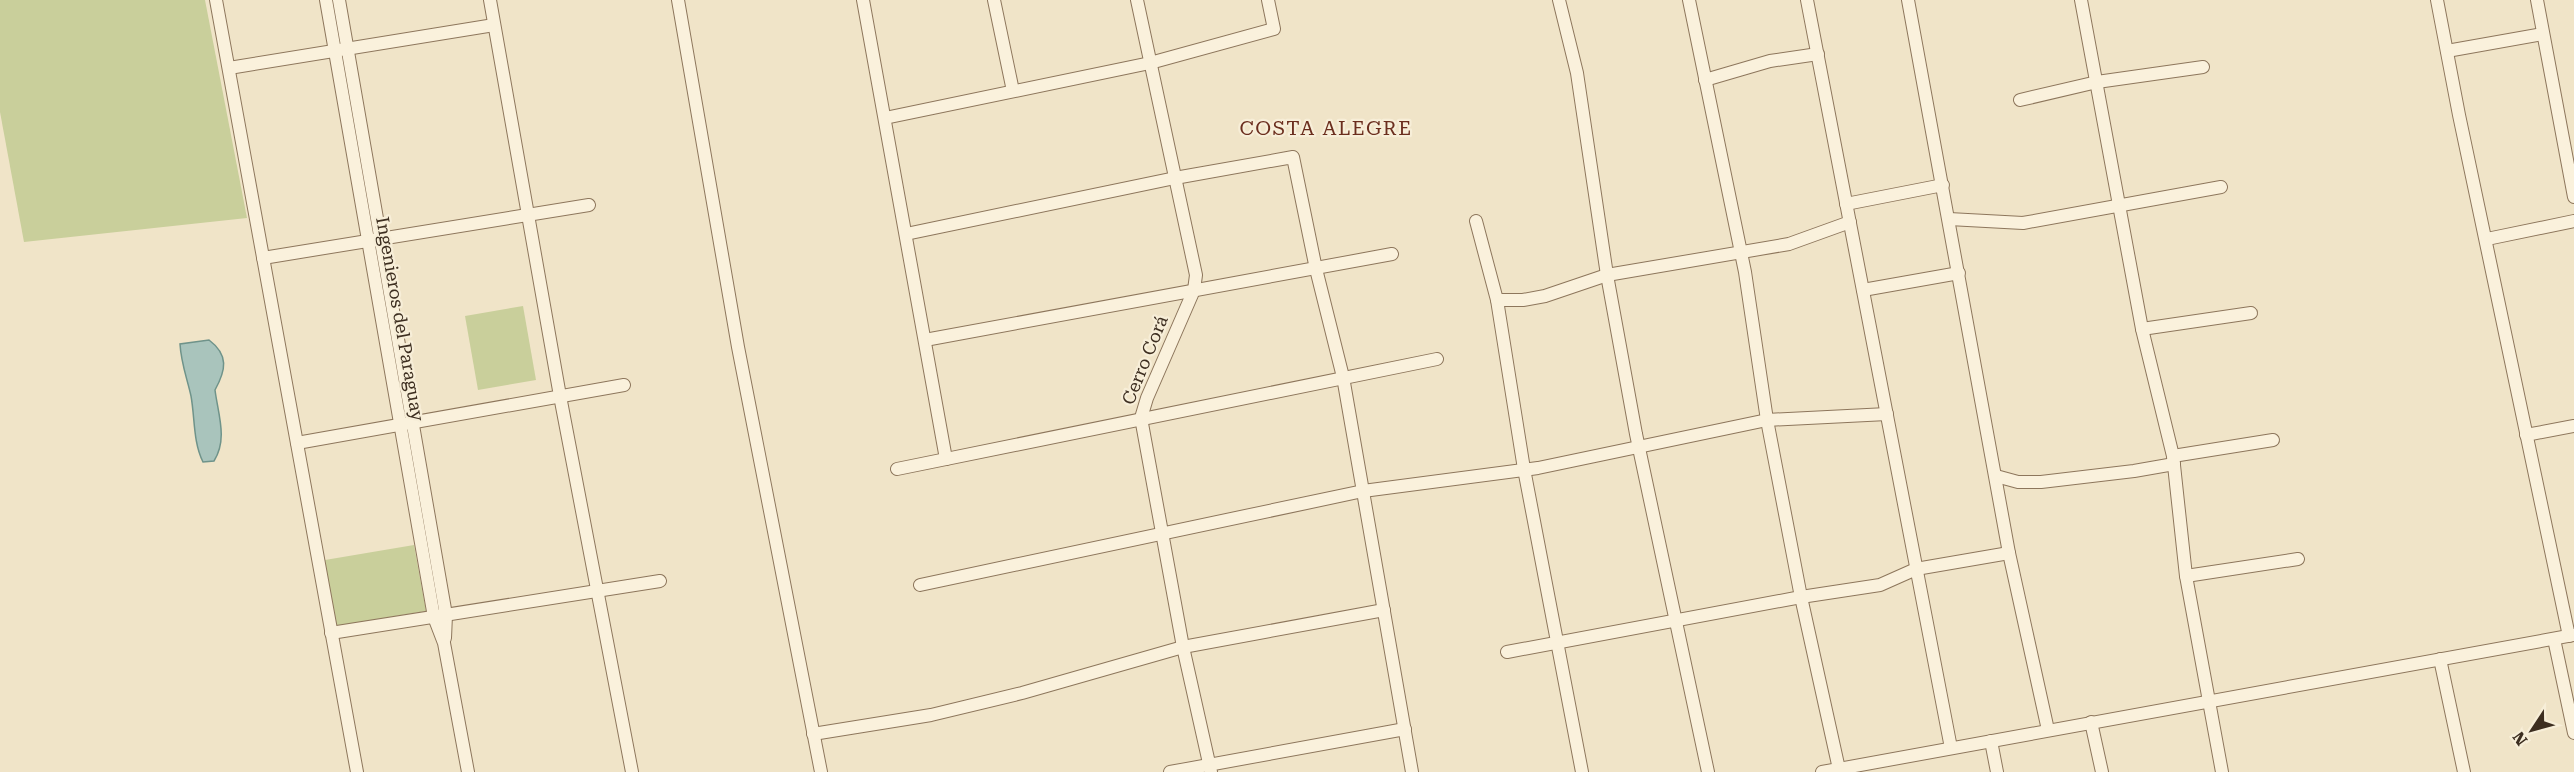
<svg xmlns="http://www.w3.org/2000/svg" width="2574" height="772" font-family="'Roboto Serif',serif">
<style>
.green{fill:#c9cf9b}
.water{fill:#a9c4bc;stroke:#6f938a;stroke-width:1.5}
.lines{fill:none;stroke-linecap:round;stroke-linejoin:round}
.minor-casing{stroke:#8d765c;stroke-width:14}
.minor{stroke:#faf1dc;stroke-width:12}
.labels{text-anchor:middle;stroke-width:4.5;stroke-linejoin:round;paint-order:stroke}
.street-label{font-size:18px;fill:#3d2e20;stroke:#f7eed8}
.neighbourhood-label{font-size:20px;letter-spacing:1.5px;fill:#6b2e1e;stroke:#f7eed8}
</style>
<rect width="100%" height="100%" fill="#f0e4c8"/>
<g class="green">
<path d="M0 0H205L247 218 24 242 0 112Z"/>
<path d="M523 306 536 380 478 390 465 316Z"/>
<path d="M414 545 426 611 336 626 325 560Z"/>
</g>
<path class="water" d="M209 340C229 355 226 370 215 390 218 414 228 439 214 461L203 462C193 442 195 418 191 396 187 378 181 363 180 344Z"/>
<g class="lines">
<defs>
<g id="minor">
<path d="M216 0 357 772"/>
<path d="M326 0 434 617 444 643 468 772"/>
<path d="M339 0 446 615 445 638"/>
<path d="M490 0 560 396 632 772"/>
<path d="M678 0 738 347 821 772"/>
<path d="M863 0 946 459"/>
<path d="M994 0 1013 91"/>
<path d="M1137 0 1196 275 1194 290 1147 398 1141 418 1183 647 1211 772"/>
<path d="M1559 0 1577 73 1607 275 1636 434 1708 772"/>
<path d="M1689 0 1745 272 1767 420 1801 597 1839 769"/>
<path d="M1807 0 1951 748"/>
<path d="M1908 0 2009 553 2048 730"/>
<path d="M2081 0 2142 329 2173 456 2186 576 2222 772"/>
<path d="M2437 0 2459 115 2569 636"/>
<path d="M2537 0 2574 197"/>
<path d="M2447 51 2543 34"/>
<path d="M229 68 494 25"/>
<path d="M1705 80 1770 61 1818 54"/>
<path d="M2020 100 2097 82 2203 67"/>
<path d="M885 118 1150 63 1274 29 1268 0"/>
<path d="M1846 204 1943 185"/>
<path d="M1949 219 2023 223 2221 187"/>
<path d="M1476 221 1497 300 1524 469 1582 772"/>
<path d="M906 234 1175 178 1293 157 1316 269 1343 377 1412 772"/>
<path d="M2487 239 2574 221"/>
<path d="M263 258 589 205"/>
<path d="M1863 290 1959 273"/>
<path d="M1497 300H1523L1545 296 1607 275 1789 244 1850 222"/>
<path d="M2142 329 2251 313"/>
<path d="M925 340 1392 254"/>
<path d="M2526 435 2574 426"/>
<path d="M297 443 624 385"/>
<path d="M2173 456 2273 440"/>
<path d="M897 469 1437 359"/>
<path d="M1996 476 2018 482H2041L2134 471 2174 464"/>
<path d="M2186 576 2298 559"/>
<path d="M920 585 1363 491 1538 468 1767 420 1887 414"/>
<path d="M331 633 660 581"/>
<path d="M2554 639 2574 733"/>
<path d="M1507 652 1801 597 1880 585 1916 569 2009 553"/>
<path d="M2440 659 2464 772"/>
<path d="M2091 722 2102 772"/>
<path d="M813 734 931 715 1022 693 1183 647 1384 610"/>
<path d="M1991 741 1997 772"/>
<path d="M1170 772 1405 729"/>
<path d="M1822 772 2574 635"/>
</g>
</defs>
<use href="#minor" class="minor-casing"/>
<use href="#minor" class="minor"/>
</g>
<g class="labels">
<g class="street-label">
<text transform="translate(400 319) rotate(80)" y="6">Ingenieros del Paraguay</text>
<text transform="translate(1145 360) rotate(-68)" y="6">Cerro Corá</text>
</g>
<g class="neighbourhood-label">
<text x="1326" y="135">COSTA ALEGRE</text>
</g>
</g>
<g transform="translate(2532 730) rotate(234)" stroke="#f7eed8" stroke-width="4.5" paint-order="stroke">
<path d="M0-4.5L10 22L0 15L-10 22Z" fill="#3d2e20"/>
<text y="-9" font-size="16" font-weight="bold" text-anchor="middle" fill="#3d2e20">N</text>
</g>
</svg>
